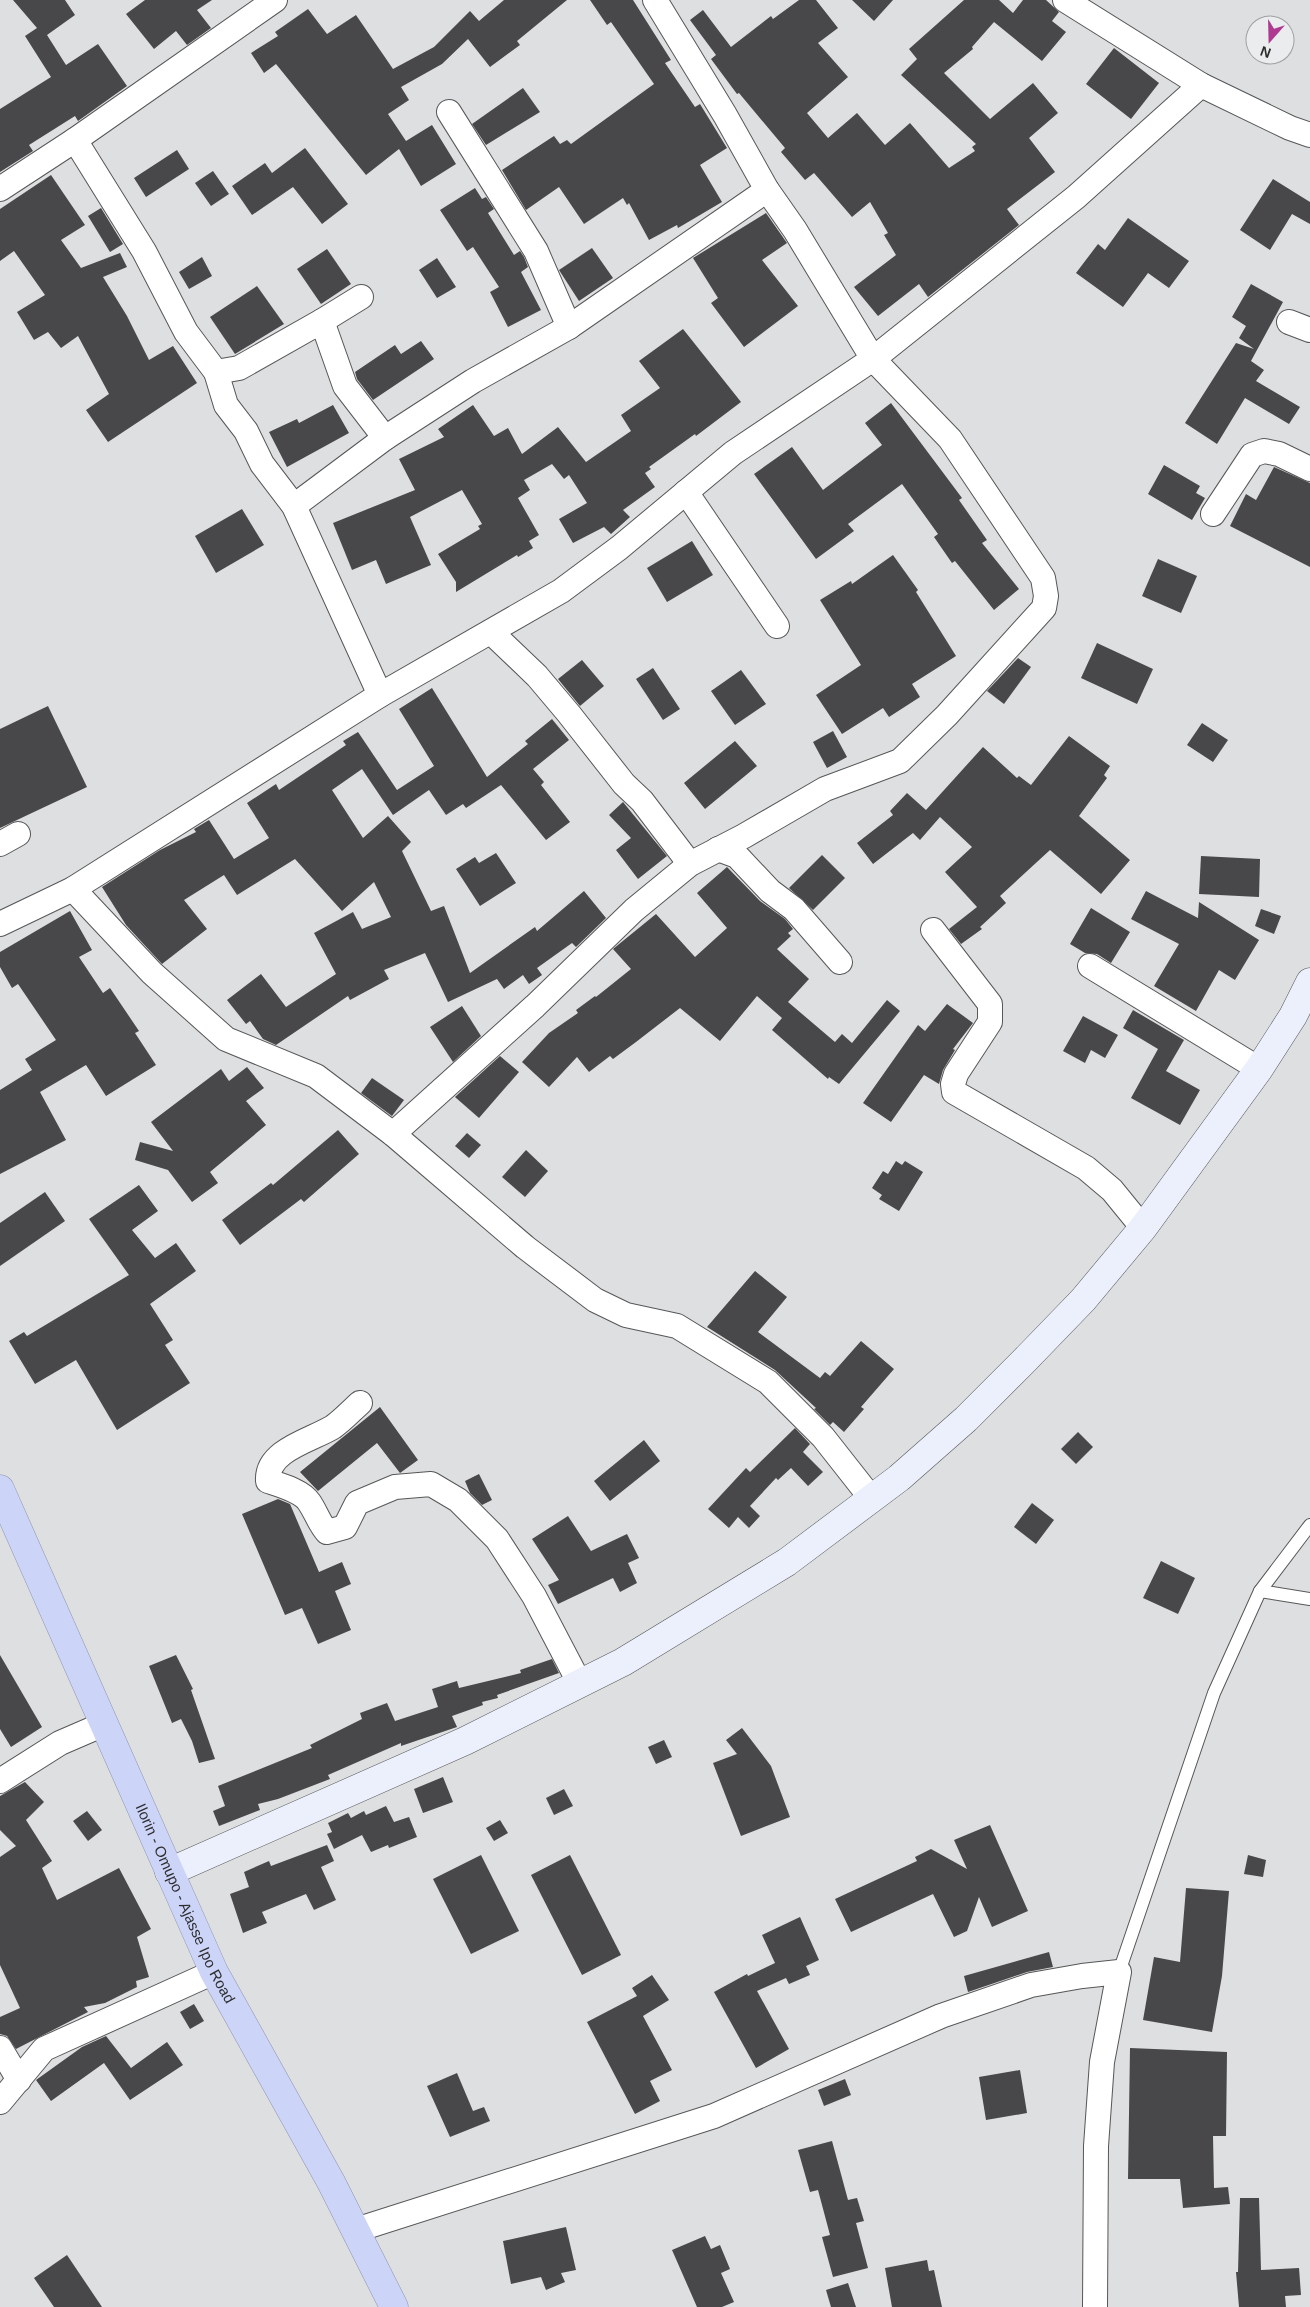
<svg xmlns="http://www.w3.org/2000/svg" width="1310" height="2307" font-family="Helvetica,sans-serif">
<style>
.building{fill:#48484a}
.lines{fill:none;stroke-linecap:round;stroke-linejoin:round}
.service-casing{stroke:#565758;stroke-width:14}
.minor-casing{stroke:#565758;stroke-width:26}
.secondary-casing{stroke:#565758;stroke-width:29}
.trunk-casing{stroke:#8d93b0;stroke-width:29}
.service{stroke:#fff;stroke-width:12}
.minor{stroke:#fff;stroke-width:24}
.secondary{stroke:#eceffc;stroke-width:28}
.trunk{stroke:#ccd4f8;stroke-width:28}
.labels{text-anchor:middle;stroke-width:5;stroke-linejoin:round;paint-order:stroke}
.street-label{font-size:15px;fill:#2e2e2f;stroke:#ebecee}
</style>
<rect width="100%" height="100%" fill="#dedfe0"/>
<g class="building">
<path d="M13 0H65L75 15 47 35 66 65 98 44 127 86 78 121 75 116 29 145 33 151 0 172V109L51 77 25 36 37 28Z"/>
<path d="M145 0H212L197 10 211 28 187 45 176 31 154 49 126 14Z"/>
<path d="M504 0H567L517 41 520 45 490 67 468 39 442 64 401 87 409 100 388 114 406 141 432 125 456 164 421 186 399 149 366 175 276 64 264 73 251 53 278 36 275 32 308 9 327 34 356 15 393 69 434 47 470 11 479 21Z"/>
<path d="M590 0H633L671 60 665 63 695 107 700 104 727 148 700 165 722 202 678 228 677 225 649 240 629 203 627 205 623 198 584 224 559 187 526 210 502 170 554 136 560 144 567 140 571 144 654 84 611 22 607 25Z"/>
<path d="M799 0H816L838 28 818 43 848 77 807 113 828 138 857 113 885 145 910 123 949 168 975 151 972 147 976 144 901 75 917 59 909 49 964 0H999L1013 13 1023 0H1046L1059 12 1052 21 1066 32 1042 61 994 22 972 47 973 49 944 73 990 119 1033 83 1058 113 1029 138 1055 172 1007 209 1019 225 928 297 919 284 878 316 854 287 896 255 884 235 888 233 870 202 852 217 814 173 805 180 781 152 785 148 739 93 737 94 711 59 716 55 690 20 703 10 731 47 771 16 773 19Z"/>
<path d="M852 0H893L874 21Z"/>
<path d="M1114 48 1159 83 1131 119 1086 84Z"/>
<path d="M523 88 540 112 486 145 472 124Z"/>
<path d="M305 148 348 204 322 224 293 187 252 215 232 186 265 163 272 173Z"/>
<path d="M177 150 189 169 146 197 134 178Z"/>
<path d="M213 171 229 194 211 206 195 183Z"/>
<path d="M51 175 85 225 61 240 81 268 120 253 127 267 103 277 127 316 149 360 173 346 197 383 108 442 86 410 109 394 78 336 61 348 48 332 34 340 17 312 45 295 14 251 0 261V209Z"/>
<path d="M1273 179 1310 202V224L1292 214 1270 250 1240 230Z"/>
<path d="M475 188 482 199 486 197 494 209 488 213 514 255 520 251 524 257 528 267 521 272 541 310 508 327 490 292 499 287 473 247 467 251 440 210Z"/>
<path d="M101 208 123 244 110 252 88 216Z"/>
<path d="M766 213 787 243 762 260 798 306 744 347 711 303 718 298 693 258Z"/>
<path d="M1128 218 1189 261 1169 288 1148 273 1123 307 1076 273 1098 244 1105 250Z"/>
<path d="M592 248 613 278 579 301 559 270Z"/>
<path d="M327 249 351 284 321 304 297 269Z"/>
<path d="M202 257 212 276 189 289 179 272Z"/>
<path d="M437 258 456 287 437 298 419 270Z"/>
<path d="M1251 284 1283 302 1251 361 1264 370 1256 381 1300 407 1289 424 1245 398 1217 444 1185 423 1236 343 1254 349 1239 338 1246 326 1232 317Z"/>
<path d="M257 286 284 324 235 354 210 317Z"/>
<path d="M683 329 741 402 696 436 695 434 649 467 651 469 645 473 655 487 623 510 630 517 611 534 604 527 573 543 559 519 587 503 569 475 564 479 552 464 524 480 530 490 518 498 539 535 529 541 533 548 518 557 517 555 456 592V582L438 554 480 529 478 526 482 524 462 490 410 517 431 565 386 584 376 560 352 570 333 523 415 490 399 459 444 437 438 429 473 405 494 436 508 428 522 454 558 427 586 462 631 431 621 415 660 388 639 361Z"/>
<path d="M421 341 434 359 373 400 357 379 355 372 395 345 401 354Z"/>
<path d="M891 403 962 498 959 500 987 540 982 543 1019 589 994 610 955 561 952 563 934 537 938 534 902 484 848 524 854 531 816 559 754 474 792 447 823 490 882 445 865 423Z"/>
<path d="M333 405 349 433 287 467 269 432 297 419 299 423Z"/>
<path d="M1164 465 1200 486 1196 493 1205 498 1192 520 1148 494Z"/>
<path d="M1274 467 1310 483V567L1230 526 1246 494 1256 500Z"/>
<path d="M242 509 264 545 216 573 195 536Z"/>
<path d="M692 541 713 575 667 602 647 568Z"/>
<path d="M893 555 918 590 916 592 956 656 912 684 920 697 889 717 883 708 842 734 816 695 861 665 820 600 851 581 852 584Z"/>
<path d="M1158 559 1197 576 1181 613 1142 596Z"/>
<path d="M1097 643 1153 669 1137 704 1081 678Z"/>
<path d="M1018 658 1031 667 1004 704 987 691Z"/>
<path d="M582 660 604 686 580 706 558 679Z"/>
<path d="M653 668 680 709 663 720 636 679Z"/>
<path d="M741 670 766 704 735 725 711 691Z"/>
<path d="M432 688 487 777 528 744 525 741 552 719 569 740 533 769 544 782 541 785 570 822 546 840 501 785 466 808 463 804 446 815 429 790 393 815 362 769 332 790 363 838 388 816 411 842 402 851 431 911 444 906 470 973 535 927 537 931 584 891 606 918 576 947 572 943 537 968 542 975 529 984 523 975 504 989 497 979 448 1002 425 953 384 970 389 979 350 1000 348 996 276 1045 263 1039 250 1021 246 1024 227 1000 261 974 286 1007 336 974 314 933 353 912 362 929 391 917 374 882 342 911 295 859 237 895 224 875 184 900 207 929 162 964 126 925 102 887 160 850 196 832 194 829 209 820 234 859 269 838 247 803 276 784 279 790 346 745 343 741 358 732 397 790 434 766 399 709Z"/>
<path d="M48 706 87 787 0 828V729Z"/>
<path d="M1202 723 1228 740 1213 762 1187 745Z"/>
<path d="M833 731 847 757 827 768 813 742Z"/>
<path d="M1069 736 1110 766 1104 775 1107 778 1079 816 1130 860 1101 894 1050 850 1000 896 1006 903 980 927 982 929 961 944 949 929 977 907 945 872 972 847 940 817 920 840 913 833 873 864 857 843 893 815 890 811 907 793 926 810 983 747 1017 778 1019 776 1031 785Z"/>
<path d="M735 741 757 766 705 809 684 783Z"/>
<path d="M623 802 667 856 638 879 616 850 631 838 609 815Z"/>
<path d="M496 853 516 883 480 906 456 869 475 857 479 863Z"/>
<path d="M822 855 845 878 813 910 789 888Z"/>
<path d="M1201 856 1260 859 1259 897 1199 894Z"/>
<path d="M727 867 760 901 785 919 793 929 788 933 791 936 777 949 809 979 788 1002 835 1042 842 1034 852 1043 887 1000 900 1011 839 1084 829 1077 828 1079 772 1030 782 1018 757 996 720 1041 680 1008 636 1042 613 1059 610 1056 589 1072 577 1057 549 1087 522 1062 549 1033 578 1013 576 1010 595 996 596 997 631 969 613 949 656 914 695 957 727 928 697 893Z"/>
<path d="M1146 891 1198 918 1199 902 1259 940 1235 980 1219 970 1196 1011 1154 986 1179 944 1131 919Z"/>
<path d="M1091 908 1130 932 1111 963 1097 954 1085 953 1070 944Z"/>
<path d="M1261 909 1281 916 1274 934 1255 926Z"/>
<path d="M70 911 92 950 79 957 103 993 110 988 139 1031 135 1033 156 1065 106 1096 86 1065 40 1092 66 1140 0 1174V1090L32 1070 25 1059 56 1040 18 984 12 988 0 967V952Z"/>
<path d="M947 1004 973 1023 953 1049 955 1050 943 1070 939 1084 924 1075 891 1122 863 1103 918 1025 925 1031Z"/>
<path d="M462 1006 481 1036 453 1062 430 1027Z"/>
<path d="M1133 1010 1184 1040 1166 1071 1200 1090 1180 1125 1131 1098 1158 1049 1123 1028Z"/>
<path d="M1083 1016 1118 1035 1105 1058 1091 1050 1085 1063 1063 1051Z"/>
<path d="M500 1056 519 1072 479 1118 455 1097Z"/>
<path d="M247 1067 264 1088 246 1101 266 1125 210 1172 218 1183 192 1202 168 1170 135 1160 140 1142 173 1151 151 1122 221 1069 229 1081Z"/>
<path d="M372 1078 404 1100 392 1116 361 1093Z"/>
<path d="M338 1130 359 1154 304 1202 301 1199 240 1245 222 1220 271 1183 273 1185Z"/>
<path d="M467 1133 481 1145 469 1158 455 1146Z"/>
<path d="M526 1150 548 1171 525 1197 502 1177Z"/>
<path d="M896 1161 902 1165 905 1161 923 1172 899 1211 879 1199 882 1195 872 1188 883 1171 888 1174Z"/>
<path d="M139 1185 158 1211 132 1230 155 1258 176 1243 196 1271 150 1304 173 1340 165 1345 190 1383 117 1430 76 1360 35 1384 9 1341 24 1332 27 1336 129 1275 89 1219Z"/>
<path d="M45 1192 65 1221 0 1266V1223Z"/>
<path d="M755 1271 787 1297 758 1332 820 1378 825 1372 830 1376 861 1341 894 1369 861 1407 864 1409 844 1432 833 1422 830 1425 814 1409 816 1408 775 1370 707 1327Z"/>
<path d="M380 1407 418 1460 400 1473 377 1443 318 1491 300 1472Z"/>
<path d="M795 1428 810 1444 803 1452 823 1472 808 1486 791 1468 778 1480 776 1478 750 1506 760 1516 749 1528 738 1517 729 1528 708 1509 746 1468 750 1472Z"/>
<path d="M1078 1432 1093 1447 1076 1464 1061 1449Z"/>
<path d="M644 1440 660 1461 610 1501 594 1481Z"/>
<path d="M479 1474 492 1500 482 1505 470 1493 465 1481Z"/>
<path d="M278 1499 290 1504 319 1572 342 1562 351 1584 335 1591 351 1630 318 1644 302 1608 285 1615 242 1514Z"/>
<path d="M1032 1503 1054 1520 1036 1544 1014 1527Z"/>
<path d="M568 1516 591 1551 627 1534 639 1558 628 1563 637 1583 620 1592 613 1578 558 1604 548 1585 559 1580 532 1539Z"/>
<path d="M1161 1561 1195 1578 1178 1614 1143 1598Z"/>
<path d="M0 1655 42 1727 11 1747 0 1729Z"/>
<path d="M176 1655 193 1689 191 1690 215 1759 199 1763 192 1741 181 1719 172 1723 149 1666Z"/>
<path d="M552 1659 559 1673 497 1695 498 1698 482 1702 483 1705 452 1716 457 1727 401 1746V1743L328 1775 330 1779 278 1799 258 1804 260 1810 219 1826 213 1811 225 1806 218 1786 312 1748 310 1745 362 1719 360 1713 387 1703 395 1721 438 1707 432 1689 457 1681 459 1688 521 1673 520 1670Z"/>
<path d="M742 1728 771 1766 790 1817 741 1836 713 1763 737 1754 726 1740Z"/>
<path d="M664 1740 672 1757 656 1764 648 1747Z"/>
<path d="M443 1777 453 1802 423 1813 414 1789Z"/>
<path d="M25 1782 44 1802 26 1820 52 1861 42 1868 57 1900 119 1868 151 1929 137 1937 149 1977 136 1981 137 1987 105 2003 84 2007 88 2012 16 2049 7 2036 0 2034V2017L20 2008 0 1965V1857L16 1846 0 1830V1796Z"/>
<path d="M564 1789 573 1806 554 1815 546 1798Z"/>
<path d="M386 1806 394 1822 409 1817 417 1837 389 1848 388 1845 371 1852 362 1835 334 1849 327 1834 332 1832 328 1823 348 1813 351 1818 364 1811 366 1815Z"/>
<path d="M87 1811 102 1830 88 1841 73 1821Z"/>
<path d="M500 1820 508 1833 494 1841 486 1828Z"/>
<path d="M990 1825 1028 1911 992 1927 979 1897 967 1931 954 1937 933 1894 851 1932 835 1899 917 1861 915 1857 931 1849 967 1869 954 1840Z"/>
<path d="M327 1845 334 1861 321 1867 336 1900 314 1910 306 1894 262 1912 267 1923 243 1933 230 1894 249 1887 244 1872 269 1861 271 1866Z"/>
<path d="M481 1855 519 1931 471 1954 433 1879Z"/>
<path d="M570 1855 621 1955 582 1975 531 1875Z"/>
<path d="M1248 1855 1266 1860 1263 1877 1244 1874Z"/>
<path d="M1186 1888 1229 1891 1222 1976 1212 2032 1143 2020 1154 1957 1180 1962Z"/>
<path d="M800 1917 819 1960 806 1966 810 1975 789 1984 786 1978 757 1991 789 2049 756 2068 714 1992 747 1974 748 1976 775 1963 762 1935Z"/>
<path d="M1049 1952 1053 1967 1027 1972 968 1992 964 1976Z"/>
<path d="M652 1975 669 2000 643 2016 672 2070 650 2081 660 2101 635 2114 587 2022 637 1996 632 1988Z"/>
<path d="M194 2004 204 2021 190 2029 180 2012Z"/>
<path d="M106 2036 131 2068 167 2042 183 2065 130 2100 104 2063 51 2101 36 2080 82 2047Z"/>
<path d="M1130 2048 1227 2052 1226 2136H1213L1214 2188 1228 2187 1230 2204 1183 2208 1180 2179H1128Z"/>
<path d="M1020 2070 1027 2113 986 2120 979 2077Z"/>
<path d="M457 2073 473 2111 484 2107 490 2121 450 2137 427 2086Z"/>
<path d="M845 2079 851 2095 824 2106 818 2090Z"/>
<path d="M832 2141 848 2200 857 2198 864 2221 856 2223 868 2268 833 2277 822 2237 830 2235 818 2190 810 2192 798 2150Z"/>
<path d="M1240 2198H1259L1261 2270 1299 2268 1301 2295 1285 2296 1286 2307H1239L1236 2272H1238Z"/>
<path d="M566 2227 576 2270 561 2273 565 2282 546 2290 541 2277 511 2284 503 2241Z"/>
<path d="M705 2236 711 2249 720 2245 730 2269 721 2273 734 2302 722 2307H697L672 2250Z"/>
<path d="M67 2255 102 2307H54L34 2278Z"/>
<path d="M927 2260 929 2271 934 2270 942 2307H892L885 2268Z"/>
<path d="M848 2283 856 2307H831L826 2290Z"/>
</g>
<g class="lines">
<defs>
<g id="service">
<path d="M1260 1591 1310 1599"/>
<path d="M1119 1972 1214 1693 1260 1591 1310 1525"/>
</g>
<g id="minor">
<path d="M1065 0 1201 85 1290 128 1310 135"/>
<path d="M449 112 536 251 569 327"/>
<path d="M75 140 144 251 186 332 216 372 226 405 246 431 262 464 294 506 380 695"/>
<path d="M0 189 75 140 275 0"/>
<path d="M322 321 361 297"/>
<path d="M1289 322 1310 330"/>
<path d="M216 372 239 368 322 321 345 386 385 438"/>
<path d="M686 492 777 626"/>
<path d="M294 506 385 438 473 381 569 327 767 190"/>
<path d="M1213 514 1252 455 1264 451 1279 454 1310 469"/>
<path d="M491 632 537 676 569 714 624 784 642 801 690 864"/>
<path d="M0 844 18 834"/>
<path d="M718 849 737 856 770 891 794 909 840 962"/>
<path d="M73 889 152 973 226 1039 316 1076 393 1134 525 1247 595 1300 626 1315 677 1326 768 1382 823 1437 871 1498"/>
<path d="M0 924 73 889 380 695 561 591 619 548 733 453 873 359 1076 197 1201 85"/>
<path d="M933 930 990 1004V1022L956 1074 953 1084 954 1092 1086 1168 1112 1190 1143 1228"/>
<path d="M1090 966 1259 1069"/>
<path d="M393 1134 535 1006 634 910 690 864 744 836 825 789 900 761 947 715 1044 608 1046 596 1043 578 950 439 873 359 795 230 767 190 725 115 655 0"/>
<path d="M360 1403C351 1411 343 1420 333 1427 312 1440 266 1450 268 1481 280 1485 302 1491 309 1502 316 1512 319 1523 327 1532L345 1527 357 1503 395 1487 431 1484 458 1500 497 1539 534 1596 580 1684"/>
<path d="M0 1781 60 1743 104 1724"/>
<path d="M0 2048 19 2080"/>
<path d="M0 2102 44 2049 214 1972"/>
<path d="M356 2230 714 2116 941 2016 1031 1985 1082 1976 1119 1972 1102 2062 1096 2146 1095 2307"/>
</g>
<path id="secondary" d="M169 1872 465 1741 623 1662 787 1562 899 1478 966 1419 1023 1362 1083 1300 1143 1228 1259 1069 1293 1016 1310 982"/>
<g id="trunk">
<path id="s1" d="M0 1489 214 1972 331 2182 394 2307"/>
</g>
</defs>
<use href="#service" class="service-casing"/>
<use href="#minor" class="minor-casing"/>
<use href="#secondary" class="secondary-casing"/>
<use href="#trunk" class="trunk-casing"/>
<use href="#service" class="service"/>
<use href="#minor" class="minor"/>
<use href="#secondary" class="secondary"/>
<use href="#trunk" class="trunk"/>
</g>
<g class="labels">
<g class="street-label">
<text dy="5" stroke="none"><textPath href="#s1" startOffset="454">Ilorin - Omupo - Ajasse Ipo Road</textPath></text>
</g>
</g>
<g transform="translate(1270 40) rotate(200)"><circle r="24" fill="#ebecee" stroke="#9fa0a2"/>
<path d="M0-4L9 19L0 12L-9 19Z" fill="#ae3a92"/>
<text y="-8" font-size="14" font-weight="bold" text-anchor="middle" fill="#2e2e2f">N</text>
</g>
</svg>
